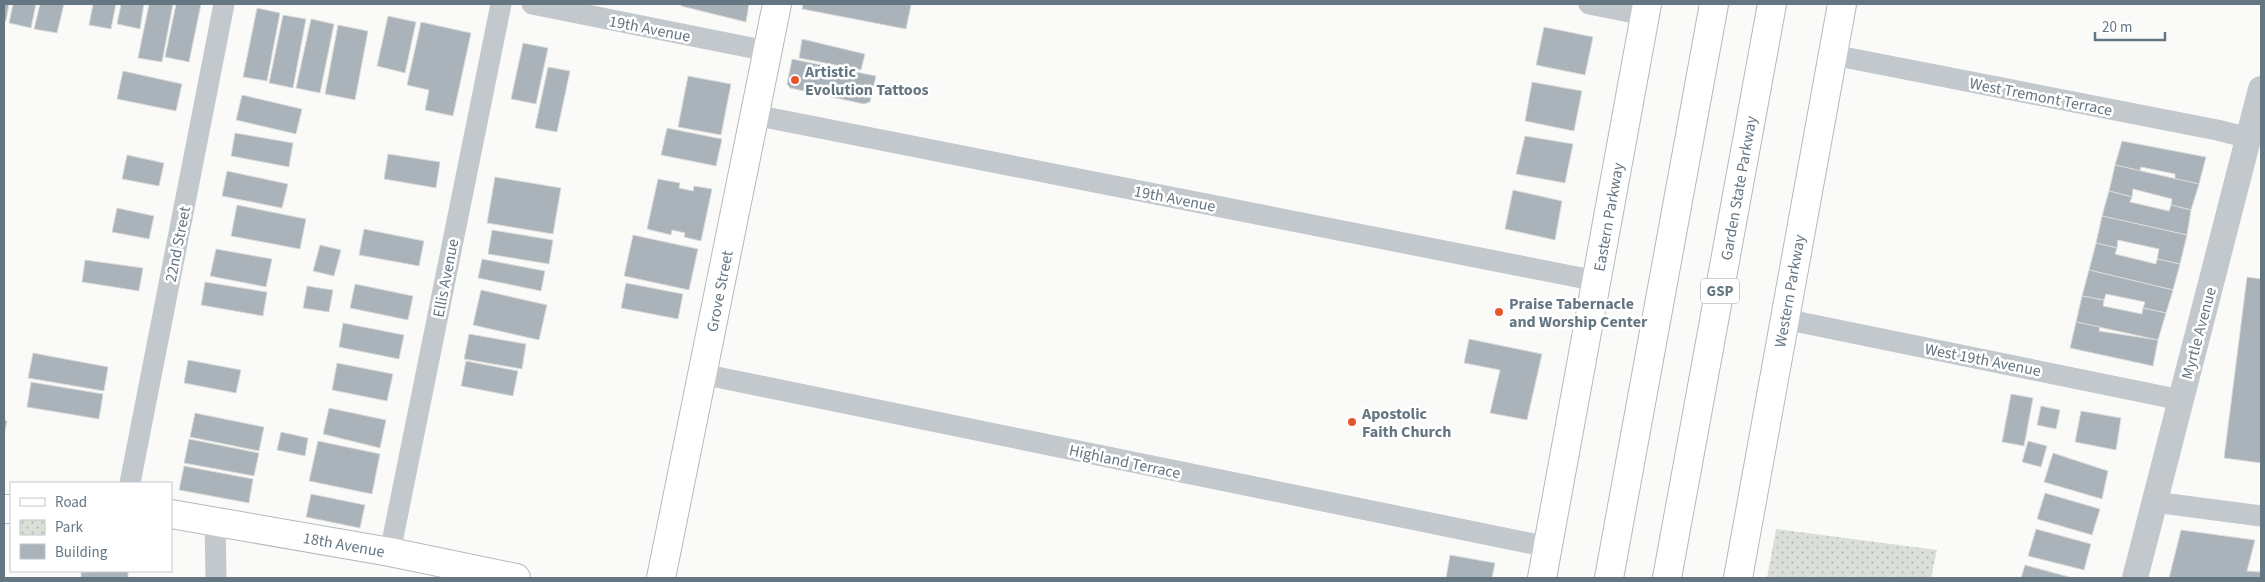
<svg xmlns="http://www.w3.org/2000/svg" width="2265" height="582" font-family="'Source Sans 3',sans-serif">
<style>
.park{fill:url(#park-dots)}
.building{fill:#aab3b9;stroke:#dcdcda}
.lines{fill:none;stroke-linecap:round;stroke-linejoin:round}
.secondary-casing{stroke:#b3babf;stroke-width:30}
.motorway-casing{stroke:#b4b9bd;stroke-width:30}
.minor{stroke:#c3c8cc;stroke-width:21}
.tertiary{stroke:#c3c8cc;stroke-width:26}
.secondary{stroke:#fff;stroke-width:28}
.motorway{stroke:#fff;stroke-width:28}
.poi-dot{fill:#e4572e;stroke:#fff;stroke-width:2}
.labels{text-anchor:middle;stroke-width:5;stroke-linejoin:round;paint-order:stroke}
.shield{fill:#fff;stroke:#939fa8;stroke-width:1}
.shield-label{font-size:15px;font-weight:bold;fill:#657683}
.street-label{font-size:16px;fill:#657683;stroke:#fff}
.poi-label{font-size:16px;font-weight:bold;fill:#657683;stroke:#fff;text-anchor:start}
</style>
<defs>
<pattern id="park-dots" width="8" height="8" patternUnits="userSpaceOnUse" patternTransform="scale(1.25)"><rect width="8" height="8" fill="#dadfd7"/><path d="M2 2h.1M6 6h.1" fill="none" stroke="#b4b9b4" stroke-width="1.8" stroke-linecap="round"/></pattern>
</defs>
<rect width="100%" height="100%" fill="#fafaf8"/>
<path class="park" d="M1776 529 1937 550 1931 578H1767Z"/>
<g class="building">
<path d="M4 4H9L6 21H4Z"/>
<path d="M13 4H36L31 28 9 23Z"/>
<path d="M40 4H64L57 33 34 29Z"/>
<path d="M93 4H116L111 29 89 25Z"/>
<path d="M121 4H144L140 29 117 24Z"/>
<path d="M149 4H173L162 62 138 58Z"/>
<path d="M176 4H201L189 62 165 57Z"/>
<path d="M681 4H749L746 22 681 6Z"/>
<path d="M803 4H903L911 5 906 29 802 9Z"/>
<path d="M257 8 280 13 267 81 243 77Z"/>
<path d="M283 15 306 19 293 88 269 83Z"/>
<path d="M388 16 416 22 405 73 377 66Z"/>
<path d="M311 19 334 24 320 93 296 88Z"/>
<path d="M421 22 471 33 453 116 425 110 429 90 407 85Z"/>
<path d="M338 25 368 31 355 100 325 94Z"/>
<path d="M1544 27 1593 37 1585 75 1536 65Z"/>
<path d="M802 39 865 54 861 70 799 58Z"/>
<path d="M523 43 548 48 536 104 511 99Z"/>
<path d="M792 59 876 76 870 102 864 104 790 88 787 84Z"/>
<path d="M548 67 570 71 557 132 535 128Z"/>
<path d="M123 71 182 84 176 111 117 99Z"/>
<path d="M688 76 731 84 721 135 678 127Z"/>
<path d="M1532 82 1582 91 1574 131 1525 121Z"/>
<path d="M242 95 302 109 296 134 236 120Z"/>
<path d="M667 128 722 139 716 166 661 155Z"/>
<path d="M235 133 293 143 289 167 231 156Z"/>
<path d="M1525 136 1573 144 1565 183 1516 174Z"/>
<path d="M2122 141 2206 157 2199 184 2175 179V174L2141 167 2140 171 2115 165Z"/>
<path d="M388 154 440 162 436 188 384 179Z"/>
<path d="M127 155 164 163 159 186 122 179Z"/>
<path d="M2115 165 2199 184 2191 210 2171 205 2172 199 2133 189 2132 197 2109 191Z"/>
<path d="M227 171 288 184 282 208 222 196Z"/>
<path d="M495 177 561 188 553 234 487 223Z"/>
<path d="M658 179 680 183 679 188 693 191 694 186 712 189 701 241 684 237 685 233 672 230 671 235 647 229Z"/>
<path d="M1513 190 1562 201 1555 240 1505 229Z"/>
<path d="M2109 191 2132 197 2130 202 2169 211 2171 205 2191 210 2187 235 2102 216Z"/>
<path d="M237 205 306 219 300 249 231 236Z"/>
<path d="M117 208 154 216 149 239 112 232Z"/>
<path d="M2102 216 2187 235 2180 264 2157 259 2159 249 2118 240 2117 248 2096 243Z"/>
<path d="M364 229 424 241 419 266 359 255Z"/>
<path d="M492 230 553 240 549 264 488 254Z"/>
<path d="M633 235 698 249 689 290 624 276Z"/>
<path d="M2096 243 2117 248 2115 254 2156 264 2157 259 2180 264 2173 290 2089 270Z"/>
<path d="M320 245 341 250 334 276 313 271Z"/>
<path d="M216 249 272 259 266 287 210 276Z"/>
<path d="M482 259 545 271 541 291 478 278Z"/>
<path d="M85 260 143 268 139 291 82 282Z"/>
<path d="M2089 270 2173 290 2166 313 2143 308 2145 302 2106 294 2104 300 2082 296Z"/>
<path d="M2247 277 2261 279V463L2224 458Z"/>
<path d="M205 282 267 292 263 316 201 305Z"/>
<path d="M626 283 683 294 678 319 621 308Z"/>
<path d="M355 284 413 296 408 320 350 308Z"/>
<path d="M307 286 333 290 329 312 303 308Z"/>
<path d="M481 290 547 305 539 340 473 325Z"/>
<path d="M2082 296 2104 300 2103 306 2142 314 2143 308 2166 313 2158 340 2076 322Z"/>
<path d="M2076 322 2100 327 2099 331 2158 340 2153 366 2070 348Z"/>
<path d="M343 323 404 335 399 359 339 347Z"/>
<path d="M469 334 526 344 522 369 464 359Z"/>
<path d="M1469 339 1542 354 1527 420 1490 413 1500 370 1464 363Z"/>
<path d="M33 353 108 367 104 391 28 378Z"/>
<path d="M188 360 241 370 236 393 184 383Z"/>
<path d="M466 361 518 371 513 396 461 386Z"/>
<path d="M337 363 393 374 387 401 332 390Z"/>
<path d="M31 382 103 394 99 419 27 407Z"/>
<path d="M2011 394 2033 398 2024 446 2002 442Z"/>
<path d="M2041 406 2060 410 2056 429 2037 425Z"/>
<path d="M329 408 386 420 380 448 323 434Z"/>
<path d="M2081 411 2121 418 2116 450 2075 442Z"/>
<path d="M195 413 264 427 259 451 190 437Z"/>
<path d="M4 420 7 421 4 435Z"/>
<path d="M281 432 308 438 305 456 277 450Z"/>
<path d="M189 439 259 453 254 476 184 463Z"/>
<path d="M318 441 380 454 372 494 309 481Z"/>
<path d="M2028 441 2047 446 2041 467 2022 462Z"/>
<path d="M2053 453 2108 471 2102 499 2044 482Z"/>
<path d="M184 466 253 479 249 503 179 490Z"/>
<path d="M2045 493 2100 509 2092 535 2037 519Z"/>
<path d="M311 494 365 505 360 528 306 517Z"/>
<path d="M2036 529 2091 544 2084 570 2028 556Z"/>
<path d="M2181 530 2255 540 2247 571 2261 572V578H2169Z"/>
<path d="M1450 555 1495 563 1492 578H1446Z"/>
<path d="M2025 565 2073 578H2021Z"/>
<path d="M128 571V578H81V572Z"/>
</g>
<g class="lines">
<defs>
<g id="secondary">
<path d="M4 509H11"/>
<path d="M171 514 390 552 516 578"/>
<path d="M661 578 777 4"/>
<path d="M1542 578 1647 4"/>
<path d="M1738 578 1842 4"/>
</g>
<g id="motorway">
<path d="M1609 578 1714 4"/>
<path d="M1667 578 1772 4"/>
</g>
</defs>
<use href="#secondary" class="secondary-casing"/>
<use href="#motorway" class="motorway-casing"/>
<g class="minor">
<path d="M532 4 767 51"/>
<path d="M1589 4 1645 15"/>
<path d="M1833 55 2217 130 2249 138"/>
<path d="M754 115 1597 281"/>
<path d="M1784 319 2181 400"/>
<path d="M702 374 1548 547"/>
<path d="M130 483 224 4"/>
<path d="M2154 502 2261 516"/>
<path d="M215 521 216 578"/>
<path d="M390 552 501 4"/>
</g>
<path class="tertiary" d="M2135 578 2261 89"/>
<use href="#secondary" class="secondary"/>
<use href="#motorway" class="motorway"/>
</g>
<g class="poi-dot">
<circle cx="795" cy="80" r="5"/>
<circle cx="1499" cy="312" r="5"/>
<circle cx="1352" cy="422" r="5"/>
</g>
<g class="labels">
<rect class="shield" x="1701" y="278.5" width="38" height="25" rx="4"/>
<g class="shield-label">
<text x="1720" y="296">GSP</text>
</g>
<g class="street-label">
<text transform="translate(650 28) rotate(11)" y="6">19th Avenue</text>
<text transform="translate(2041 96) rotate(11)" y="6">West Tremont Terrace</text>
<text transform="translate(1738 188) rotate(-80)" y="6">Garden State Parkway</text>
<text transform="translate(1175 198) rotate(11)" y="6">19th Avenue</text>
<text transform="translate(1608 217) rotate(-80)" y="6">Eastern Parkway</text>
<text transform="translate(177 244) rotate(-79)" y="6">22nd Street</text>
<text transform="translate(445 278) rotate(-79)" y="6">Ellis Avenue</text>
<text transform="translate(719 291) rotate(-79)" y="6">Grove Street</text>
<text transform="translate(1789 291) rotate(-80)" y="6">Western Parkway</text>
<text transform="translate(2198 333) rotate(-75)" y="6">Myrtle Avenue</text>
<text transform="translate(1983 359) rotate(11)" y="6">West 19th Avenue</text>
<text transform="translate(1125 461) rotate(12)" y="6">Highland Terrace</text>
<text transform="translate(344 544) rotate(10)" y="6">18th Avenue</text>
</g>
<g class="poi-label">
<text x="805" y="77">Artistic<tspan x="805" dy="18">Evolution Tattoos</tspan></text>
<text x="1509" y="309">Praise Tabernacle<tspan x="1509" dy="18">and Worship Center</tspan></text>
<text x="1362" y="419">Apostolic<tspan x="1362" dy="18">Faith Church</tspan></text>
</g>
</g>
<rect width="2265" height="582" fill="none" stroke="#657683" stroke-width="10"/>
<rect x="10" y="482" width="162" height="90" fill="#ffffff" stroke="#c1c8cd"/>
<rect x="20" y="498" width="25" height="8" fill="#ffffff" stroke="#c1c8cd"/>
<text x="55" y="507" font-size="15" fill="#657683">Road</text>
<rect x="20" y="520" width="25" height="15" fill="url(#park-dots)" stroke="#c1c8cd"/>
<text x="55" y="532" font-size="15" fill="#657683">Park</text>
<rect x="20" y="544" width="25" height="15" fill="#aab3b9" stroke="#c1c8cd"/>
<text x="55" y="557" font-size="15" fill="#657683">Building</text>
<path d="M2095 32v8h70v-8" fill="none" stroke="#657683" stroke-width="2.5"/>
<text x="2102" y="32" font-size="15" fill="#657683" stroke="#ffffff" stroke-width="4" paint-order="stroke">20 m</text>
</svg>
